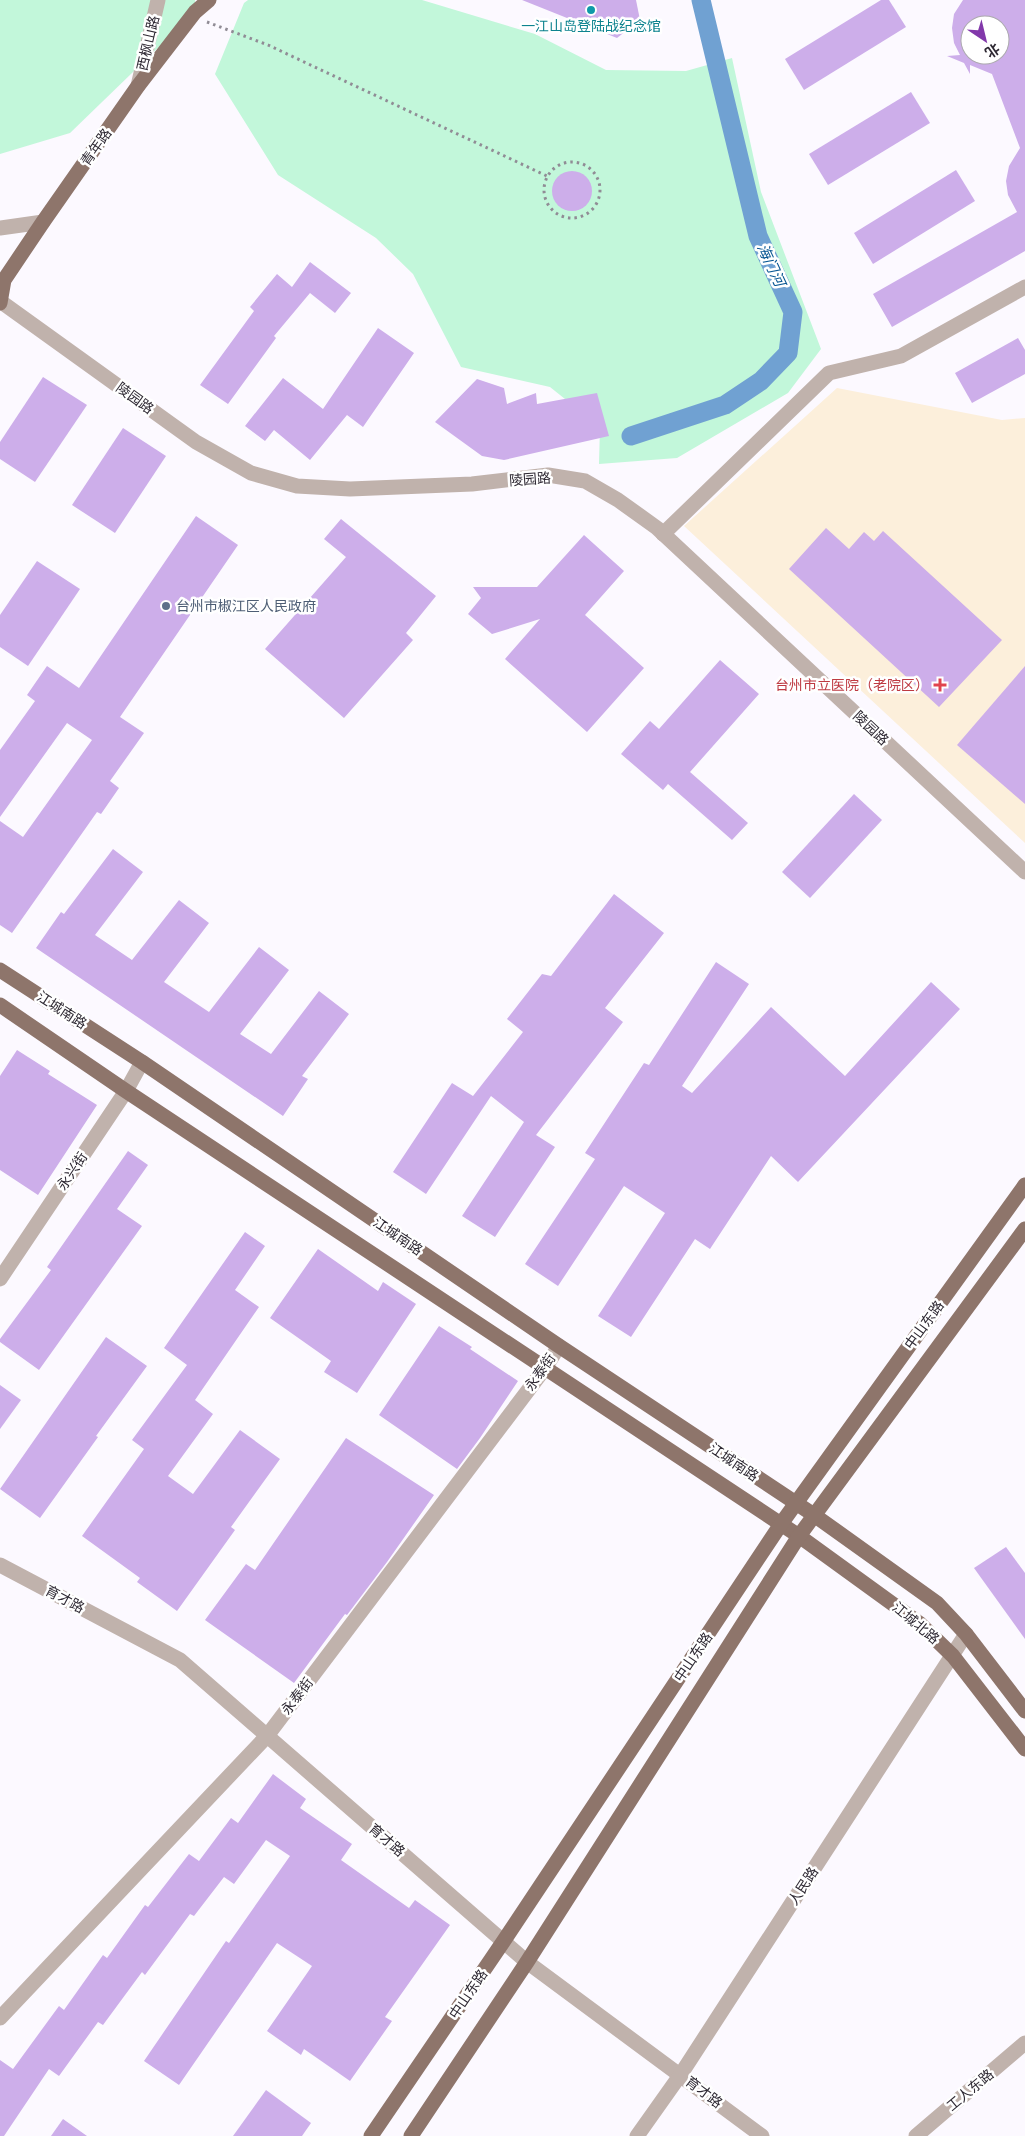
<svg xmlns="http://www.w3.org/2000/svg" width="1025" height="2136" font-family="Literata,'Noto Sans SC',serif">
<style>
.medical{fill:#fcefdb}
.green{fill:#c2f7da}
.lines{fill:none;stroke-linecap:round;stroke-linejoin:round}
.canal{stroke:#70a1d2;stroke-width:19}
.building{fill:#cdaeea;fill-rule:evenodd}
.path{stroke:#908c95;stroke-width:3;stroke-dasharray:2.5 4;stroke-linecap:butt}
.minor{stroke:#c0b2ac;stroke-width:15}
.major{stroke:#8e756b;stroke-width:15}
.culture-dot{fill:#0f9aa8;stroke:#fff;stroke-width:2}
.service-dot{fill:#5c6f8a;stroke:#fff;stroke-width:2}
.health-dot{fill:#e0444e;stroke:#fff;stroke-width:2}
.labels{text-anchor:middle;stroke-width:5;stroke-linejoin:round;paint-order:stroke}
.culture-label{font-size:14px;fill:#0d838f;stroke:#fff}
.street-label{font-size:14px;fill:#2e2933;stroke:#fff}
.service-label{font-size:14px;fill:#4e5e75;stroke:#fff;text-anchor:start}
.health-label{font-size:14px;fill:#be3a42;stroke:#fff;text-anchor:end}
.water-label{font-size:15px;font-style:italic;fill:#095793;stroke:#fff}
</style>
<rect width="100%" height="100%" fill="#fcf9ff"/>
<path class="medical" d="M837 388 1002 420 1025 418V843L684 526Z"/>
<g class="green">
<path d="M0 0H195V12L70 133 0 154Z"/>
<path d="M248 0H422L535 34 606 70 686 71 732 58 761 192 821 349 788 393 677 458 599 464 600 427 550 387 461 367 413 274 376 238 278 175 215 74 244 3Z"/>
</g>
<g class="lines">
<path class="canal" d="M631 436 725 405 761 381 788 353 793 312 758 236 701 0"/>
</g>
<g class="building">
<path d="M522 0H636L640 20 617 38Z"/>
<path d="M881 0H889L906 27 804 90 785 59Z"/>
<path d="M963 0H1025V251L892 327 873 294 1017 212 1008 195 1006 181 1009 166 1020 148 992 74 970 65V74L964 63 947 56 960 55 954 43 952 28 954 14ZM970 25H1000V55H970Z"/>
<path d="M911 92 930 123 828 185 809 154Z"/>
<path d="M956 170 975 201 873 264 854 233Z"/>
<circle cx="572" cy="191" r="20"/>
<path d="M310 262 351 293 335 313 310 293 274 336 276 338 228 404 200 385 254 311 250 307 277 274 292 287Z"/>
<path d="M378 328 414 353 363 427 347 415 310 460 274 430 265 441 245 426 283 378 323 409Z"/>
<path d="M1018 338 1025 350V374L972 403 955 373Z"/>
<path d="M43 377 87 405 35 482 0 459V442Z"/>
<path d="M477 379 504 388 507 404 536 393 537 404 597 393 609 436 504 460 482 456 435 422Z"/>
<path d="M123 428 166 456 115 533 72 505Z"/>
<path d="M196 516 238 545 120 717 144 733 110 781 119 788 101 814 97 812 12 933 0 925V821L23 837 92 740 67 723 0 817V750L35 701 27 695 47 666 79 688Z"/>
<path d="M341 519 436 596 406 633 413 640 344 718 265 649 346 557 324 539Z"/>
<path d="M826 528 849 549 864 532 874 541 883 531 1002 640 939 707 789 569Z"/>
<path d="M584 535 624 571 585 615 644 668 587 732 505 659 540 619 492 634 468 614 481 598 473 587H537Z"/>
<path d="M37 561 80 589 28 666 0 647V615Z"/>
<path d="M720 660 759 694 690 772 748 823 732 840 668 784 663 790 621 754 650 721 659 729Z"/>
<path d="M1025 666V804L957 745Z"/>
<path d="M854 794 882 820 810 898 782 872Z"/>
<path d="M113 849 143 872 95 935 132 960 179 900 209 923 164 982 209 1012 259 947 289 970 240 1034 271 1054 319 991 349 1014 302 1076 308 1079 283 1116 36 948 61 912 64 914Z"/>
<path d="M614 894 664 933 605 1008 623 1022 536 1135 555 1147 495 1237 462 1216 524 1122 491 1096 426 1194 393 1172 452 1083 473 1096 523 1032 507 1019 542 974 551 976Z"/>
<path d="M716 962 749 984 682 1086 692 1093 771 1007 845 1076 931 982 960 1009 798 1182 771 1156 710 1249 695 1239 631 1337 598 1316 665 1213 624 1186 558 1286 525 1264 595 1159 585 1153 644 1063 649 1065Z"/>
<path d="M17 1050 50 1071 48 1074 97 1105 38 1195 0 1170V1076Z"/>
<path d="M128 1151 148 1165 117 1209 142 1226 39 1370 0 1342V1339L51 1270 47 1267Z"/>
<path d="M245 1232 265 1246 235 1290 259 1307 195 1400 213 1414 168 1476 193 1494 240 1430 280 1459 231 1527 235 1530 177 1611 137 1582 140 1578 82 1536 144 1449 132 1440 187 1365 164 1348Z"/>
<path d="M318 1249 378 1291 383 1282 416 1304 357 1393 324 1372 331 1361 270 1318Z"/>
<path d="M439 1326 472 1347 470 1349 518 1381 480 1438 457 1469 379 1415Z"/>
<path d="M106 1337 147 1366 96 1436 98 1437 40 1518 0 1489Z"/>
<path d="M0 1385 21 1400 0 1429Z"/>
<path d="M346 1438 434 1495 387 1562 347 1615 345 1614 294 1683 205 1620 246 1564 255 1570Z"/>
<path d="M1006 1547 1025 1573V1639L974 1568Z"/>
<path d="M273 1774 306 1799 300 1808 352 1844 341 1860 409 1908 415 1900 450 1925 385 2017 392 2021 350 2081 304 2049 301 2055 267 2031 312 1966 277 1943 179 2085 144 2061 226 1941 229 1943 290 1856 266 1840 234 1884 224 1877 194 1916 190 1914 145 1975 142 1972 103 2025 98 2022 59 2076 49 2069 4 2136H0V2060L13 2069 59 2006 64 2010 103 1955 107 1958 145 1905 148 1907 189 1854 199 1861 231 1818 238 1823Z"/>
<path d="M266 2090 311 2123 302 2136H233Z"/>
<path d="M63 2119 87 2136H51Z"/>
</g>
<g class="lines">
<g class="path">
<path d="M207 22 268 45 547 176"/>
<circle cx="572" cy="190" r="28"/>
</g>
<g class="minor">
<path d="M138 86 158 0"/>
<path d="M0 228 43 222"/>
<path d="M0 301 196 442 251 473 297 486 350 489 472 484 548 475 585 481 618 500 657 528 1025 872"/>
<path d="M663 534 829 373 901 356 1025 287"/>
<path d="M0 1279 126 1091 142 1062"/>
<path d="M0 1565 180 1660 527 1962 762 2136"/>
<path d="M0 2018 267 1736 545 1368 559 1346"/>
<path d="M637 2136 681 2074 966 1634"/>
<path d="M916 2136 1025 2043"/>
</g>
<g class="major">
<path d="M0 303 4 280 43 222 138 86 195 12 209 0"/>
<path d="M0 970 142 1062 559 1346 814 1515 937 1603 966 1634 1025 1711"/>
<path d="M0 1005 126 1091 799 1536 919 1623 953 1656 1025 1749"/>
<path d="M371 2136 503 1942 781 1524 1025 1185"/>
<path d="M411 2136 527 1962 799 1536 1025 1229"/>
</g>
</g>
<circle class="culture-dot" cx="591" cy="10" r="5"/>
<circle class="service-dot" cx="166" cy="606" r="5"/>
<path class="health-dot" d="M937.5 677.5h5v5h5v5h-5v5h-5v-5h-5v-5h5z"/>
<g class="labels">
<g class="culture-label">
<text x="591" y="31">一江山岛登陆战纪念馆</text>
</g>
<g class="street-label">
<text transform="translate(148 43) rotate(-77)" y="5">西枫山路</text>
<text transform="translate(96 147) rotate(-55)" y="5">青年路</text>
<text transform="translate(135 398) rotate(36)" y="5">陵园路</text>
<text transform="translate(530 479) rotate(-4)" y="5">陵园路</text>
<text transform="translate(871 728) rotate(43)" y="5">陵园路</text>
<text transform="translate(62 1010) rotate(33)" y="5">江城南路</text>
<text transform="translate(72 1171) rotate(-56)" y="5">永兴街</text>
<text transform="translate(398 1236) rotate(34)" y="5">江城南路</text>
<text transform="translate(924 1325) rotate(-54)" y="5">中山东路</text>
<text transform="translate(540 1372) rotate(-55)" y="5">永泰街</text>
<text transform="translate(734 1462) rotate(34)" y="5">江城南路</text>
<text transform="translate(65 1599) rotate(28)" y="5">育才路</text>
<text transform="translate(916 1623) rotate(40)" y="5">江城北路</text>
<text transform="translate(693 1657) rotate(-56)" y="5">中山东路</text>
<text transform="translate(297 1696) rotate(-53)" y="5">永泰街</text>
<text transform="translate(387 1840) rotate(41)" y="5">育才路</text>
<text transform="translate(803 1886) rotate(-57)" y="5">人民路</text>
<text transform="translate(468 1994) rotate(-56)" y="5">中山东路</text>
<text transform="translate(970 2090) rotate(-40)" y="5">工人东路</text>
<text transform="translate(704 2092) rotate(37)" y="5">育才路</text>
</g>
<g class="service-label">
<text x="176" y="611">台州市椒江区人民政府</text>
</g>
<g class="health-label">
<text x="929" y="690">台州市立医院（老院区）</text>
</g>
<g class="water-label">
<text transform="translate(771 265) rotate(65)" y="5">海门河</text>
</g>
</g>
<g transform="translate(985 40) rotate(145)"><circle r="24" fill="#ffffff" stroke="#aba9ad"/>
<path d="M0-4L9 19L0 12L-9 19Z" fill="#8238aa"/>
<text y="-8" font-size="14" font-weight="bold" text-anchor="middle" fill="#2e2933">北</text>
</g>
</svg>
